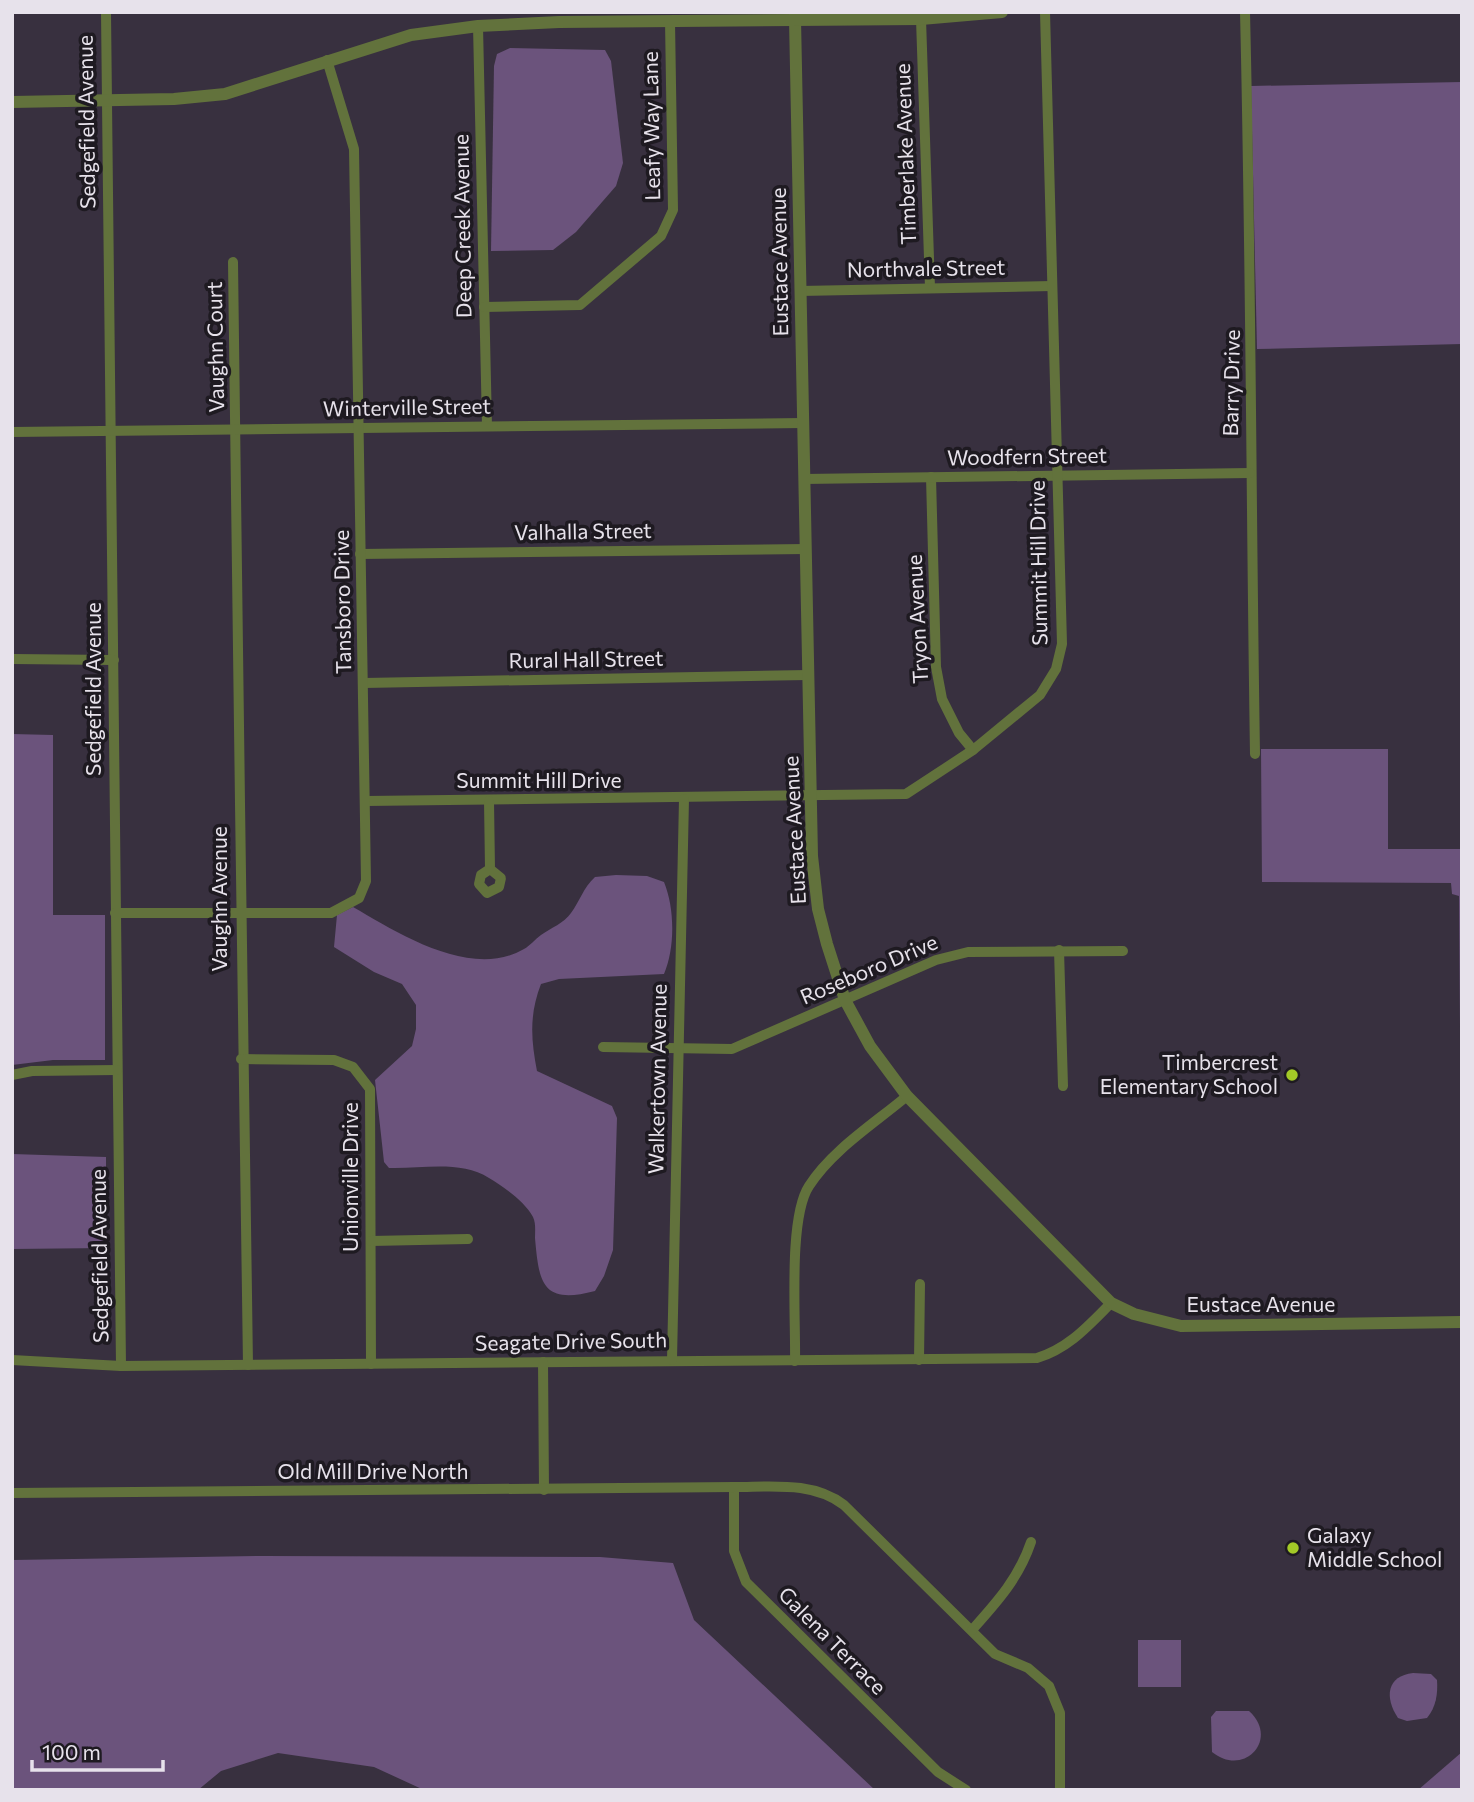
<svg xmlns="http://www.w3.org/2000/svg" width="1474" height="1802" font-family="Commissioner,sans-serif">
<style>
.green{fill:#6b537c}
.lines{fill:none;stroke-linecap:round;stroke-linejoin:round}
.minor{stroke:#62723c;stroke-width:10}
.tertiary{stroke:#62723c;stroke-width:12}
.poi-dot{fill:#a3c927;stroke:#1e1a21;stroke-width:2.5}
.labels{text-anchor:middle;stroke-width:7;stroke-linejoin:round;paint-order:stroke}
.street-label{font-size:21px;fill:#e7e2eb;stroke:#1e1a21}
.poi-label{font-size:21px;fill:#e7e2eb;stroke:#1e1a21;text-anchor:end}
</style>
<rect width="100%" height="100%" fill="#38303f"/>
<g class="green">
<path d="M510 48 605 50 611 61 623 163 616 186 576 232 553 250 491 251 494 66 497 54Z"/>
<path d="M1462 82V344L1257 349 1251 86Z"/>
<path d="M12 734 53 735V915H105V1060H53L12 1065Z"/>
<path d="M1261 749H1388V849H1462V1289L1459 896 1452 894 1451 883 1262 882Z"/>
<path d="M616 875 647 876 664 882C675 909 675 948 664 974L559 979 541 984C529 1015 531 1040 537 1071L612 1106 617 1118 613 1250 604 1276 595 1291C542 1305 539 1283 535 1238 535 1232 536 1223 533 1217 525 1202 504 1187 489 1178 461 1160 422 1169 389 1168L384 1162 375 1080 412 1046 416 1029V1005L402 984 374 972 334 947 337 915 353 907C398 933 471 980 524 949 530 946 535 939 541 935 551 928 564 923 571 913 580 901 583 888 595 877Z"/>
<path d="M12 1154 106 1157V1248L12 1249Z"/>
<path d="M261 1556 600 1557 673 1563 694 1620 875 1790H424L374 1767 278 1753 221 1771 198 1790H12V1560Z"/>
<rect x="1138" y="1640" width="43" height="47"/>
<path d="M1413 1673 1431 1674 1437 1680C1438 1694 1436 1707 1427 1718L1407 1721 1398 1718C1384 1697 1387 1676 1413 1673Z"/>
<path d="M1216 1711H1249C1280 1739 1244 1778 1212 1752L1211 1717Z"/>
<path d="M1462 1752V1790H1418Z"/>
</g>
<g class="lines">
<g class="minor">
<path d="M106 12 121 1366"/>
<path d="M1245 12C1251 260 1251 507 1255 754"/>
<path d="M921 19 930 288"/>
<path d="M478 26 487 426"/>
<path d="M233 262C240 630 240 997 248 1365"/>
<path d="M800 291 1052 286"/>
<path d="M484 307 580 305 661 236 673 210 670 21"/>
<path d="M12 432 803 423"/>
<path d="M931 477 936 667 942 699 959 733 973 750"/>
<path d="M804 479 1250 473"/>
<path d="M360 554 806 549"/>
<path d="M12 659 114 660"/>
<path d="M364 683 808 675"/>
<path d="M366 801 906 794 973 750 1040 695 1056 669 1062 644 1045 12"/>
<path d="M489 801 490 869 481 875 479 884 487 893 499 887 501 878 490 869"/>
<path d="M115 913H331L359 898 366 881 354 149 327 60"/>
<path d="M1059 950 1063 1086"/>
<path d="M603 1047 732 1049 936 960 968 952 1123 951"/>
<path d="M241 1059 334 1060 353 1067 370 1089 371 1364"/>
<path d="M12 1075 32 1071 117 1070"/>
<path d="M371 1241 468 1239"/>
<path d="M12 1360 121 1366 1037 1358C1069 1348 1088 1326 1111 1303"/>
<path d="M672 1360 684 799"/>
<path d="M919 1360 920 1284"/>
<path d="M795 1361C796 1320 788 1218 809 1186 832 1150 875 1123 907 1096"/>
<path d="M543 1362 544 1490"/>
<path d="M734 1487V1551L746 1582 938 1772 966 1790"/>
<path d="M12 1493 734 1487C771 1487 813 1481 844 1505L995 1654 1028 1668 1049 1686 1060 1713V1790"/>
<path d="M972 1630C997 1602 1019 1578 1031 1542"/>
</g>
<g class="tertiary">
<path d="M795 19 812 856 818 909 827 944 845 1000 870 1046 907 1096 1111 1303 1134 1314 1181 1326 1462 1322"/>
<path d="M12 102 174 99 225 94 411 35 478 26 559 22 921 19 1002 12"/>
</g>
</g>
<g class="poi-dot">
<circle cx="1292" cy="1075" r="7"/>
<circle cx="1293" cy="1548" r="7"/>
</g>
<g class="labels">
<g class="street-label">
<text transform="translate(87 122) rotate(-91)" y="7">Sedgefield Avenue</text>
<text transform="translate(652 126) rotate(-91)" y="7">Leafy Way Lane</text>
<text transform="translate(906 154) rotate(-92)" y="7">Timberlake Avenue</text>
<text transform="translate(463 226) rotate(-91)" y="7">Deep Creek Avenue</text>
<text transform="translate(780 262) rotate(-91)" y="7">Eustace Avenue</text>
<text transform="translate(926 269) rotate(-1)" y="7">Northvale Street</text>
<text transform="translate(216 347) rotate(-91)" y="7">Vaughn Court</text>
<text transform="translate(1232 383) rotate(-89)" y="7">Barry Drive</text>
<text transform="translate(407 408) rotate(-1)" y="7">Winterville Street</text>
<text transform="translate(1027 457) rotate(-1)" y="7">Woodfern Street</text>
<text transform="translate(583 532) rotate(-1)" y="7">Valhalla Street</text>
<text transform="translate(1039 563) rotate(-91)" y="7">Summit Hill Drive</text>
<text transform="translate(343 602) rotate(-91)" y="7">Tansboro Drive</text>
<text transform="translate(918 619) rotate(-93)" y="7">Tryon Avenue</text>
<text transform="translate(586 660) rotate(-1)" y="7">Rural Hall Street</text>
<text transform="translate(94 689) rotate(-90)" y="7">Sedgefield Avenue</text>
<text x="539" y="788">Summit Hill Drive</text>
<text transform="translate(795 830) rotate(-93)" y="7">Eustace Avenue</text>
<text transform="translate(220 899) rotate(-90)" y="7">Vaughn Avenue</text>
<text transform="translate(869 970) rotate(-23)" y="7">Roseboro Drive</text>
<text transform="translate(658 1079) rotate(-89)" y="7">Walkertown Avenue</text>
<text transform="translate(351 1177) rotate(-90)" y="7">Unionville Drive</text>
<text transform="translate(100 1256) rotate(-91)" y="7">Sedgefield Avenue</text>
<text x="1261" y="1312">Eustace Avenue</text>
<text transform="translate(571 1342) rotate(-1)" y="7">Seagate Drive South</text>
<text x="373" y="1479">Old Mill Drive North</text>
<text transform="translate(832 1641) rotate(45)" y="7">Galena Terrace</text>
</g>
<g class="poi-label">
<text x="1278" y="1070">Timbercrest<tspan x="1278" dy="24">Elementary School</tspan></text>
<text x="1307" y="1543" text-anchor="start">Galaxy<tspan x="1307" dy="24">Middle School</tspan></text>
</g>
</g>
<rect width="1474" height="1802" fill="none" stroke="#e7e2eb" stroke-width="28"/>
<path d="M32 1760v10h131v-10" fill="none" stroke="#e7e2eb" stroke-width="3.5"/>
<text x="42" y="1760" font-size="21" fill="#e7e2eb" stroke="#1e1a21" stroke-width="5" paint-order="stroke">100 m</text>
</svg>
